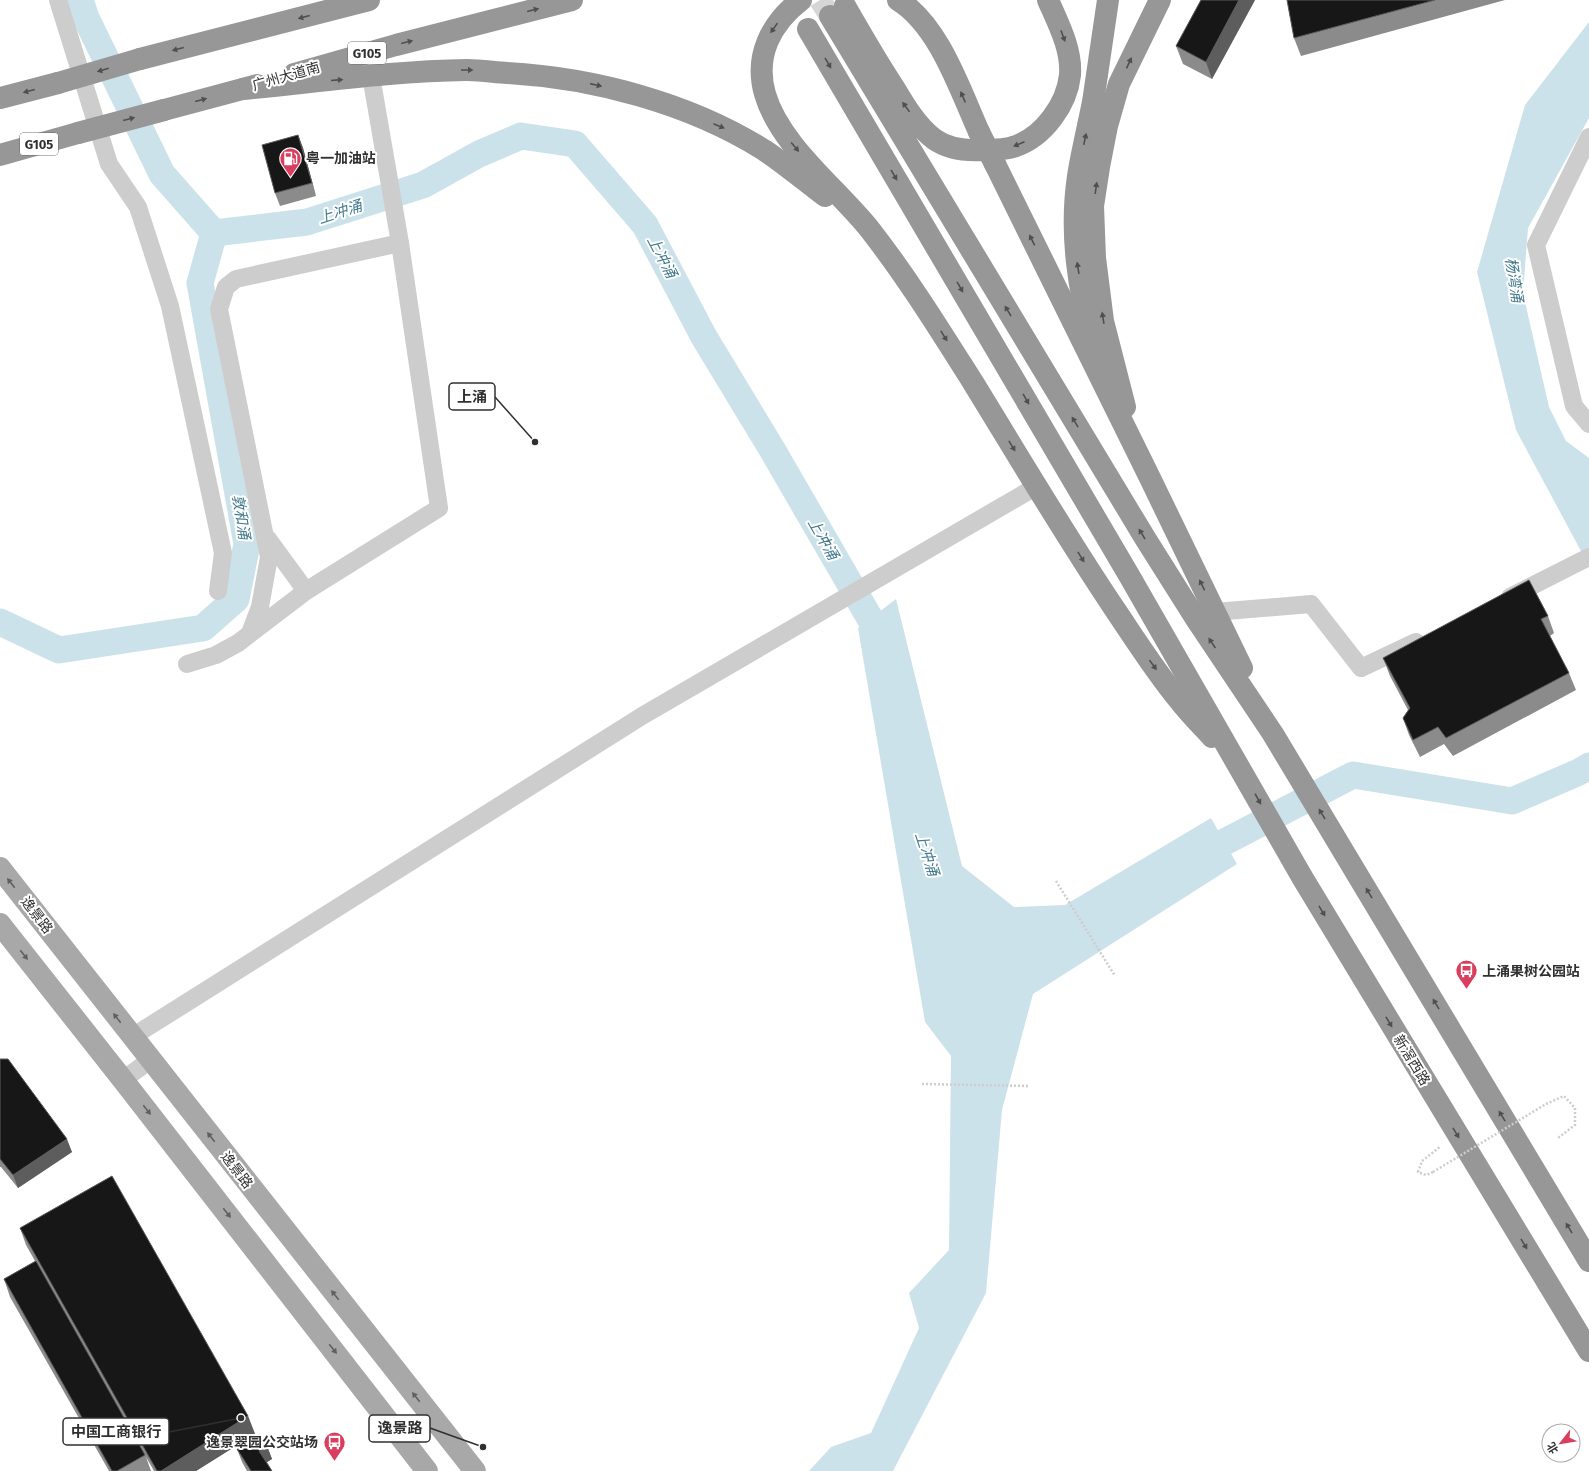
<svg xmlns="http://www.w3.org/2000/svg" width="1589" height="1471" font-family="'Fira Sans','Noto Sans SC',sans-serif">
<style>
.water{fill:#cce2ea}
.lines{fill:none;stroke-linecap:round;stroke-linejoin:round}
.river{stroke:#cce2ea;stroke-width:27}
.highway-tunnel{stroke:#d6d6d6;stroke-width:22;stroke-dasharray:22 11;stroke-linecap:butt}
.path{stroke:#cdcdcd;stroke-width:2.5;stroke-dasharray:2 2;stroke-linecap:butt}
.minor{stroke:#cdcdcd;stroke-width:18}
.major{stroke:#a8a8a8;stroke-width:22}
.highway{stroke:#979797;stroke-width:22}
.path-bridge{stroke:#cdcdcd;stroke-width:2.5;stroke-dasharray:2 2;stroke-linecap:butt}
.highway-bridge{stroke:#979797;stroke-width:22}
.wall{fill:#8b8b8b}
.shaded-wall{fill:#5d5d5d}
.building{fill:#171717;stroke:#5d5d5d}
.oneway{fill:#4f4f4f}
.oneway2{fill:#606060}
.labels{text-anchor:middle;stroke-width:4;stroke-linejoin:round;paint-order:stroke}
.shield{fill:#fff;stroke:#6e6e6e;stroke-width:1}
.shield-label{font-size:13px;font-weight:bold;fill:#303030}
.street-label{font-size:14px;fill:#303030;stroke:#fff}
.poi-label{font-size:14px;font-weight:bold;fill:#303030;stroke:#fff;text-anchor:start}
.water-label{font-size:15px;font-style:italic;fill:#427a8d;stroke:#fff}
.leader{fill:none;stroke:#303030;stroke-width:1.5}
.callout-dot{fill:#303030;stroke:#fff;stroke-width:1.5}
.callout{fill:#fff;stroke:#303030;stroke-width:1.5}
.callout-label{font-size:15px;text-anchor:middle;font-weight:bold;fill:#303030}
</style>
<rect width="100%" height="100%" fill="#fff"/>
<g class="water">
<path d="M1589 22V118L1528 228 1523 293 1549 407 1566 441 1589 458V566L1516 430 1477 272 1525 105Z"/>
<path d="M896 599 962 866 1014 907 1065 905 1211 818 1237 864 1033 994 1002 1110 986 1293 893 1471H809L831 1447 871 1433 919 1328 909 1293 949 1250 951 1056 925 1022 858 628Z"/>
</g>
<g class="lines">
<g class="river">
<path d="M80 0 86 18 162 174 214 233 307 222 423 185 479 154 521 136 575 144 645 225 704 337 773 451 883 641 885 652"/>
<path d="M0 622 59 650 203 628 236 599 247 544 200 283 214 233"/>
<path d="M1192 859 1353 775 1512 801 1579 772 1589 766"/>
</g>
<path class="highway-tunnel" d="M820 0 830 16"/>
<g class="path">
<path d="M1056 881 1115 976"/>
<path d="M922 1084 1029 1086"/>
<path d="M1546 1104 1564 1096 1575 1108V1125L1558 1138"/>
<path d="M1433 1172 1426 1175 1418 1172 1422 1161 1441 1146"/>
</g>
<g class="minor">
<path d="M58 0 109 164 138 207 170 306 223 553 218 591"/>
<path d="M1589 137 1536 245 1574 406 1589 424"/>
<path d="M268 539 306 591"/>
<path d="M1510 597 1589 557"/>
<path d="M1215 612 1311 604 1361 668 1416 642"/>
<path d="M250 633 260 607 269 557 219 309 226 287 236 279 400 243"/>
<path d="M187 664 216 655 238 643 306 591 439 508 400 243 371 76"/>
<path d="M132 1037 642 716 1037 486"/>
<path d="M123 1080 150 1060"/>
</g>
<g class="major">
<path d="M0 868 475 1471"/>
<path d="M0 924 123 1080 427 1471"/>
</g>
<g class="highway">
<path d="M801 0C771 23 754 56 765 94 780 146 838 189 871 231 909 280 941 332 974 384 1020 459 1065 535 1114 608 1135 639 1155 671 1179 700 1189 713 1201 725 1212 737"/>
<path d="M898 0C939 25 960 90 979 132"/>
<path d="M845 6C861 34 877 62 895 89 905 106 917 126 934 139 948 149 966 151 983 150 993 150 1006 150 1016 146 1044 136 1067 104 1070 75 1072 49 1058 23 1048 0"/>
<path d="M830 16 1145 538 1196 619 1273 734 1589 1261"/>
<path d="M808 29 1130 577 1302 877 1589 1351"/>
<path d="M140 59 369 0"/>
<path d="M294 74 396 45 572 0"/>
<path d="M243 89C317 82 392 71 467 70 480 70 493 72 507 73 594 78 689 103 764 150 785 164 805 181 825 196"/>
<path d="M0 98 58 83"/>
<path d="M164 110 257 85"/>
<path d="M0 155 78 133"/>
<path d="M995 164 1149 476 1242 668"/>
<path d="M1095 343C1077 292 1070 230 1078 176 1082 151 1088 127 1093 102 1098 68 1103 34 1108 0"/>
<path d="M1125 407 1103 321 1095 258 1093 206 1099 167 1107 126 1119 84 1160 0"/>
</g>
<path class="path-bridge" d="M1433 1172 1546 1104"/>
<g class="highway-bridge">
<path d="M58 83 140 59"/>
<path d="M979 132 995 164"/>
<path d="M78 133 164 110"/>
</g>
</g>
<g class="wall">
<path d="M1201 0H1255L1212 79 1183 64 1176 46Z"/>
<path d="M1287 0H1505L1301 56 1294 38Z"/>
<path d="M298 135 303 148 316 196 280 206 275 193Z"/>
<path d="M1548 616 1554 633 1550 636 1569 673 1576 690 1453 756 1444 744 1420 757 1409 735 1403 718 1408 710 1390 676 1383 658Z"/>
<path d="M0 1059 72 1152 18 1188 1 1167H0Z"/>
<path d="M20 1228 248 1416 255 1434 196 1471H154L146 1457 151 1471H109L10 1297 4 1279 35 1261 26 1245Z"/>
<path d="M267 1446 272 1459 267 1462 272 1471H247L242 1462 237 1449Z"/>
</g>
<g class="shaded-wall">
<path d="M1239 0H1255L1212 79 1206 62Z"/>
<path d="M298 135 303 148 316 196 312 183Z"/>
<path d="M67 1139 72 1152 18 1188 13 1175Z"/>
<path d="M248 1416 255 1434 196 1471H161Z"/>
<path d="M267 1446 272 1459 264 1464 259 1451Z"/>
</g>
<g class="building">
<path d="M1201 0H1239L1206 62 1176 46Z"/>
<path d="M1287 0H1435L1294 38Z"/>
<path d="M298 135 312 183 275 193 262 145Z"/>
<path d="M1529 580 1548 616 1541 619 1569 673 1446 738 1438 727 1413 740 1403 718 1410 708 1383 658Z"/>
<path d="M0 1059H8L67 1139 13 1175 0 1159Z"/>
<path d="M112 1176 248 1416 161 1471H157L20 1228Z"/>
<path d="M36 1261 145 1455 117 1471H112L4 1279Z"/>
<path d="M260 1434 267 1446 259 1451 272 1471H251L237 1449Z"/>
</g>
<defs><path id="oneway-solid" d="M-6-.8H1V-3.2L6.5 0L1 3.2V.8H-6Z"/></defs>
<g class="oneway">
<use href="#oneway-solid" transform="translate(533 10) rotate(-14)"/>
<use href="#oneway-solid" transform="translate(304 17) rotate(165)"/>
<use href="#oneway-solid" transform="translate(774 28) rotate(125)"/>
<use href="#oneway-solid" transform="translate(1063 36) rotate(70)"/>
<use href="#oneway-solid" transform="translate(407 42) rotate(-14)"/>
<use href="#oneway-solid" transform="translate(178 49) rotate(165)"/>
<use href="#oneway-solid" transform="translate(828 63) rotate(60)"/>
<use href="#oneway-solid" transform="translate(1129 63) rotate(-65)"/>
<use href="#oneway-solid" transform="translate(103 70) rotate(164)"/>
<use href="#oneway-solid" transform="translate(467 70)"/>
<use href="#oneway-solid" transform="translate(337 80) rotate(-5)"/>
<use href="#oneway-solid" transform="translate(596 85) rotate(13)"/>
<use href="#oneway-solid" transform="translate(29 91) rotate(165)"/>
<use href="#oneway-solid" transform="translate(963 97) rotate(-114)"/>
<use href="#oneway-solid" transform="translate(201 100) rotate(-15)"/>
<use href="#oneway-solid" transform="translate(906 107) rotate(-126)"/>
<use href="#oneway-solid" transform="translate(129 119) rotate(-15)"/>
<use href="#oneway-solid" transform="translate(719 126) rotate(23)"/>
<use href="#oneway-solid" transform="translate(1085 139) rotate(-78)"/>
<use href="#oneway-solid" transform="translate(1019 144) rotate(157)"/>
<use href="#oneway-solid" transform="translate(795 147) rotate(50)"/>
<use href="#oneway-solid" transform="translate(894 175) rotate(60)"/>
<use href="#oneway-solid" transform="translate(1096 188) rotate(-82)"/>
<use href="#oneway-solid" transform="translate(1032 240) rotate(-116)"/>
<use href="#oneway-solid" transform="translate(1078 268) rotate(-99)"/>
<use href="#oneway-solid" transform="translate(960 287) rotate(60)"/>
<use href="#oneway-solid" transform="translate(1008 311) rotate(-121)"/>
<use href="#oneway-solid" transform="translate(1103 318) rotate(-99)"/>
<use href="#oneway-solid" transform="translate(944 336) rotate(58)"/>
<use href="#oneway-solid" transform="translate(1026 399) rotate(60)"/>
<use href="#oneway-solid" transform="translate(1075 422) rotate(-121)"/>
<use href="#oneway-solid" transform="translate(1012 446) rotate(58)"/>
<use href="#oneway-solid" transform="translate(1142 534) rotate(-121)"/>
<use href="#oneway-solid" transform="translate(1081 557) rotate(58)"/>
<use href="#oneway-solid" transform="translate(1202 585) rotate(-116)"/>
<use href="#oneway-solid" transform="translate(1212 643) rotate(-124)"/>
<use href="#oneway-solid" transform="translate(1153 665) rotate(54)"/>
<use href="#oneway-solid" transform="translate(1258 799) rotate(61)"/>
<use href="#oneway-solid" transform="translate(1322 814) rotate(-121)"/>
<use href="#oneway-solid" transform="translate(1369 893) rotate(-121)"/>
<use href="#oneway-solid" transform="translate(1322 911) rotate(59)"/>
<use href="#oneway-solid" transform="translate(1436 1004) rotate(-121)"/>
<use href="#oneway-solid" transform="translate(1389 1022) rotate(59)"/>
<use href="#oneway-solid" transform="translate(1502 1116) rotate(-121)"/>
<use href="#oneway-solid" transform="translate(1456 1133) rotate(59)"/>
<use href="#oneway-solid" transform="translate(1569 1228) rotate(-121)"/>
<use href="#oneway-solid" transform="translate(1524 1244) rotate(59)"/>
</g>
<g class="oneway2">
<use href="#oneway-solid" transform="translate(11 883) rotate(-128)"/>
<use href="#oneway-solid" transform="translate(24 955) rotate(52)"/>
<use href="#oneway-solid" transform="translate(117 1018) rotate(-128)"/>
<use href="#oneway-solid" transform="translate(147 1110) rotate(52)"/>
<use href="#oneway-solid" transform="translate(211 1137) rotate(-128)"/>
<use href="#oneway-solid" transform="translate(227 1213) rotate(52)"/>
<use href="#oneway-solid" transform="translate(335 1295) rotate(-128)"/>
<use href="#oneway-solid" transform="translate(333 1349) rotate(52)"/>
<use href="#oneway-solid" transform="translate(416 1397) rotate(-128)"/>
</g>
<defs>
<symbol id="fuel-pin" viewBox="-11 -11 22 30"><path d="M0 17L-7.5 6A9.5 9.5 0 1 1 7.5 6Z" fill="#da3e5e" stroke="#fff"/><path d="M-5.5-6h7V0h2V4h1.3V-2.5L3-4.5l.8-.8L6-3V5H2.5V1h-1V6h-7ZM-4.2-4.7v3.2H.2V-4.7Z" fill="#fff"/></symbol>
<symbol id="bus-pin" viewBox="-11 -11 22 30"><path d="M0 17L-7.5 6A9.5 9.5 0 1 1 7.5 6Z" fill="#da3e5e" stroke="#fff"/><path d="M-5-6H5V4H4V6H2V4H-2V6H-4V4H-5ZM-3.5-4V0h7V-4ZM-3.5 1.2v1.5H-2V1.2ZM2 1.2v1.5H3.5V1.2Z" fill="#fff"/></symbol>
</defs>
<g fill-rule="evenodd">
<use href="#fuel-pin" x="278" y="146" width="25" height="34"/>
<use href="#bus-pin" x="1454" y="958" width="25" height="34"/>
<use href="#bus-pin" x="322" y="1430" width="25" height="34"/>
</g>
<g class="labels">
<g class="shield">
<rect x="348" y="42" width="38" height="22" rx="3"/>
<rect x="20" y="133" width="38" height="22" rx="3"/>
</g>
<g class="shield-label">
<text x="367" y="58">G105</text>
<text x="39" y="149">G105</text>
</g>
<g class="street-label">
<text transform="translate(286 76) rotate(-16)" y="5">广州大道南</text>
<text transform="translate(37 915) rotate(52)" y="5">逸景路</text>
<text transform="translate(1412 1060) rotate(59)" y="5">新滘西路</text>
<text transform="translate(237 1170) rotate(52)" y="5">逸景路</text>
</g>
<g class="poi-label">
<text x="306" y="163">粤一加油站</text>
<text x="1482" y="976">上涌果树公园站</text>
<text x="318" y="1447" text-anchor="end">逸景翠园公交站场</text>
</g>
<g class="water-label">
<text transform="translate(340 212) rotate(-18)" y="5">上冲涌</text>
<text transform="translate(662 257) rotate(62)" y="5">上冲涌</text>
<text transform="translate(1514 280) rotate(81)" y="5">杨湾涌</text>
<text transform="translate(241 517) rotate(81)" y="5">敦和涌</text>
<text transform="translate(823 539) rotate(60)" y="5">上冲涌</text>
<text transform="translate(927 854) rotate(72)" y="5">上冲涌</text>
</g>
</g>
<path class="leader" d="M535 442L495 397M483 1447L430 1428M241 1418L169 1432"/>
<g class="callout-dot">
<circle cx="535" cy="442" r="4"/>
<circle cx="483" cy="1447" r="4"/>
<circle cx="241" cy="1418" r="4"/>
</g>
<g class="callout">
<rect x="449" y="383" width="46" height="27" rx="4"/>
<rect x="369" y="1415" width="61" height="27" rx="4"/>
<rect x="63" y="1418" width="106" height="27" rx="4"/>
</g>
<g class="callout-label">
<text x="472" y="402">上涌</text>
<text x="400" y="1433">逸景路</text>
<text x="116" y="1437">中国工商银行</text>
</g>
<g transform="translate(1561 1443) rotate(239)"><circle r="19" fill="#ffffff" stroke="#acacac"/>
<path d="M0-3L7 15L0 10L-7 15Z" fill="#da3e5e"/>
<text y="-6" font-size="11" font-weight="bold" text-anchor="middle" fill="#303030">北</text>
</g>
</svg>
